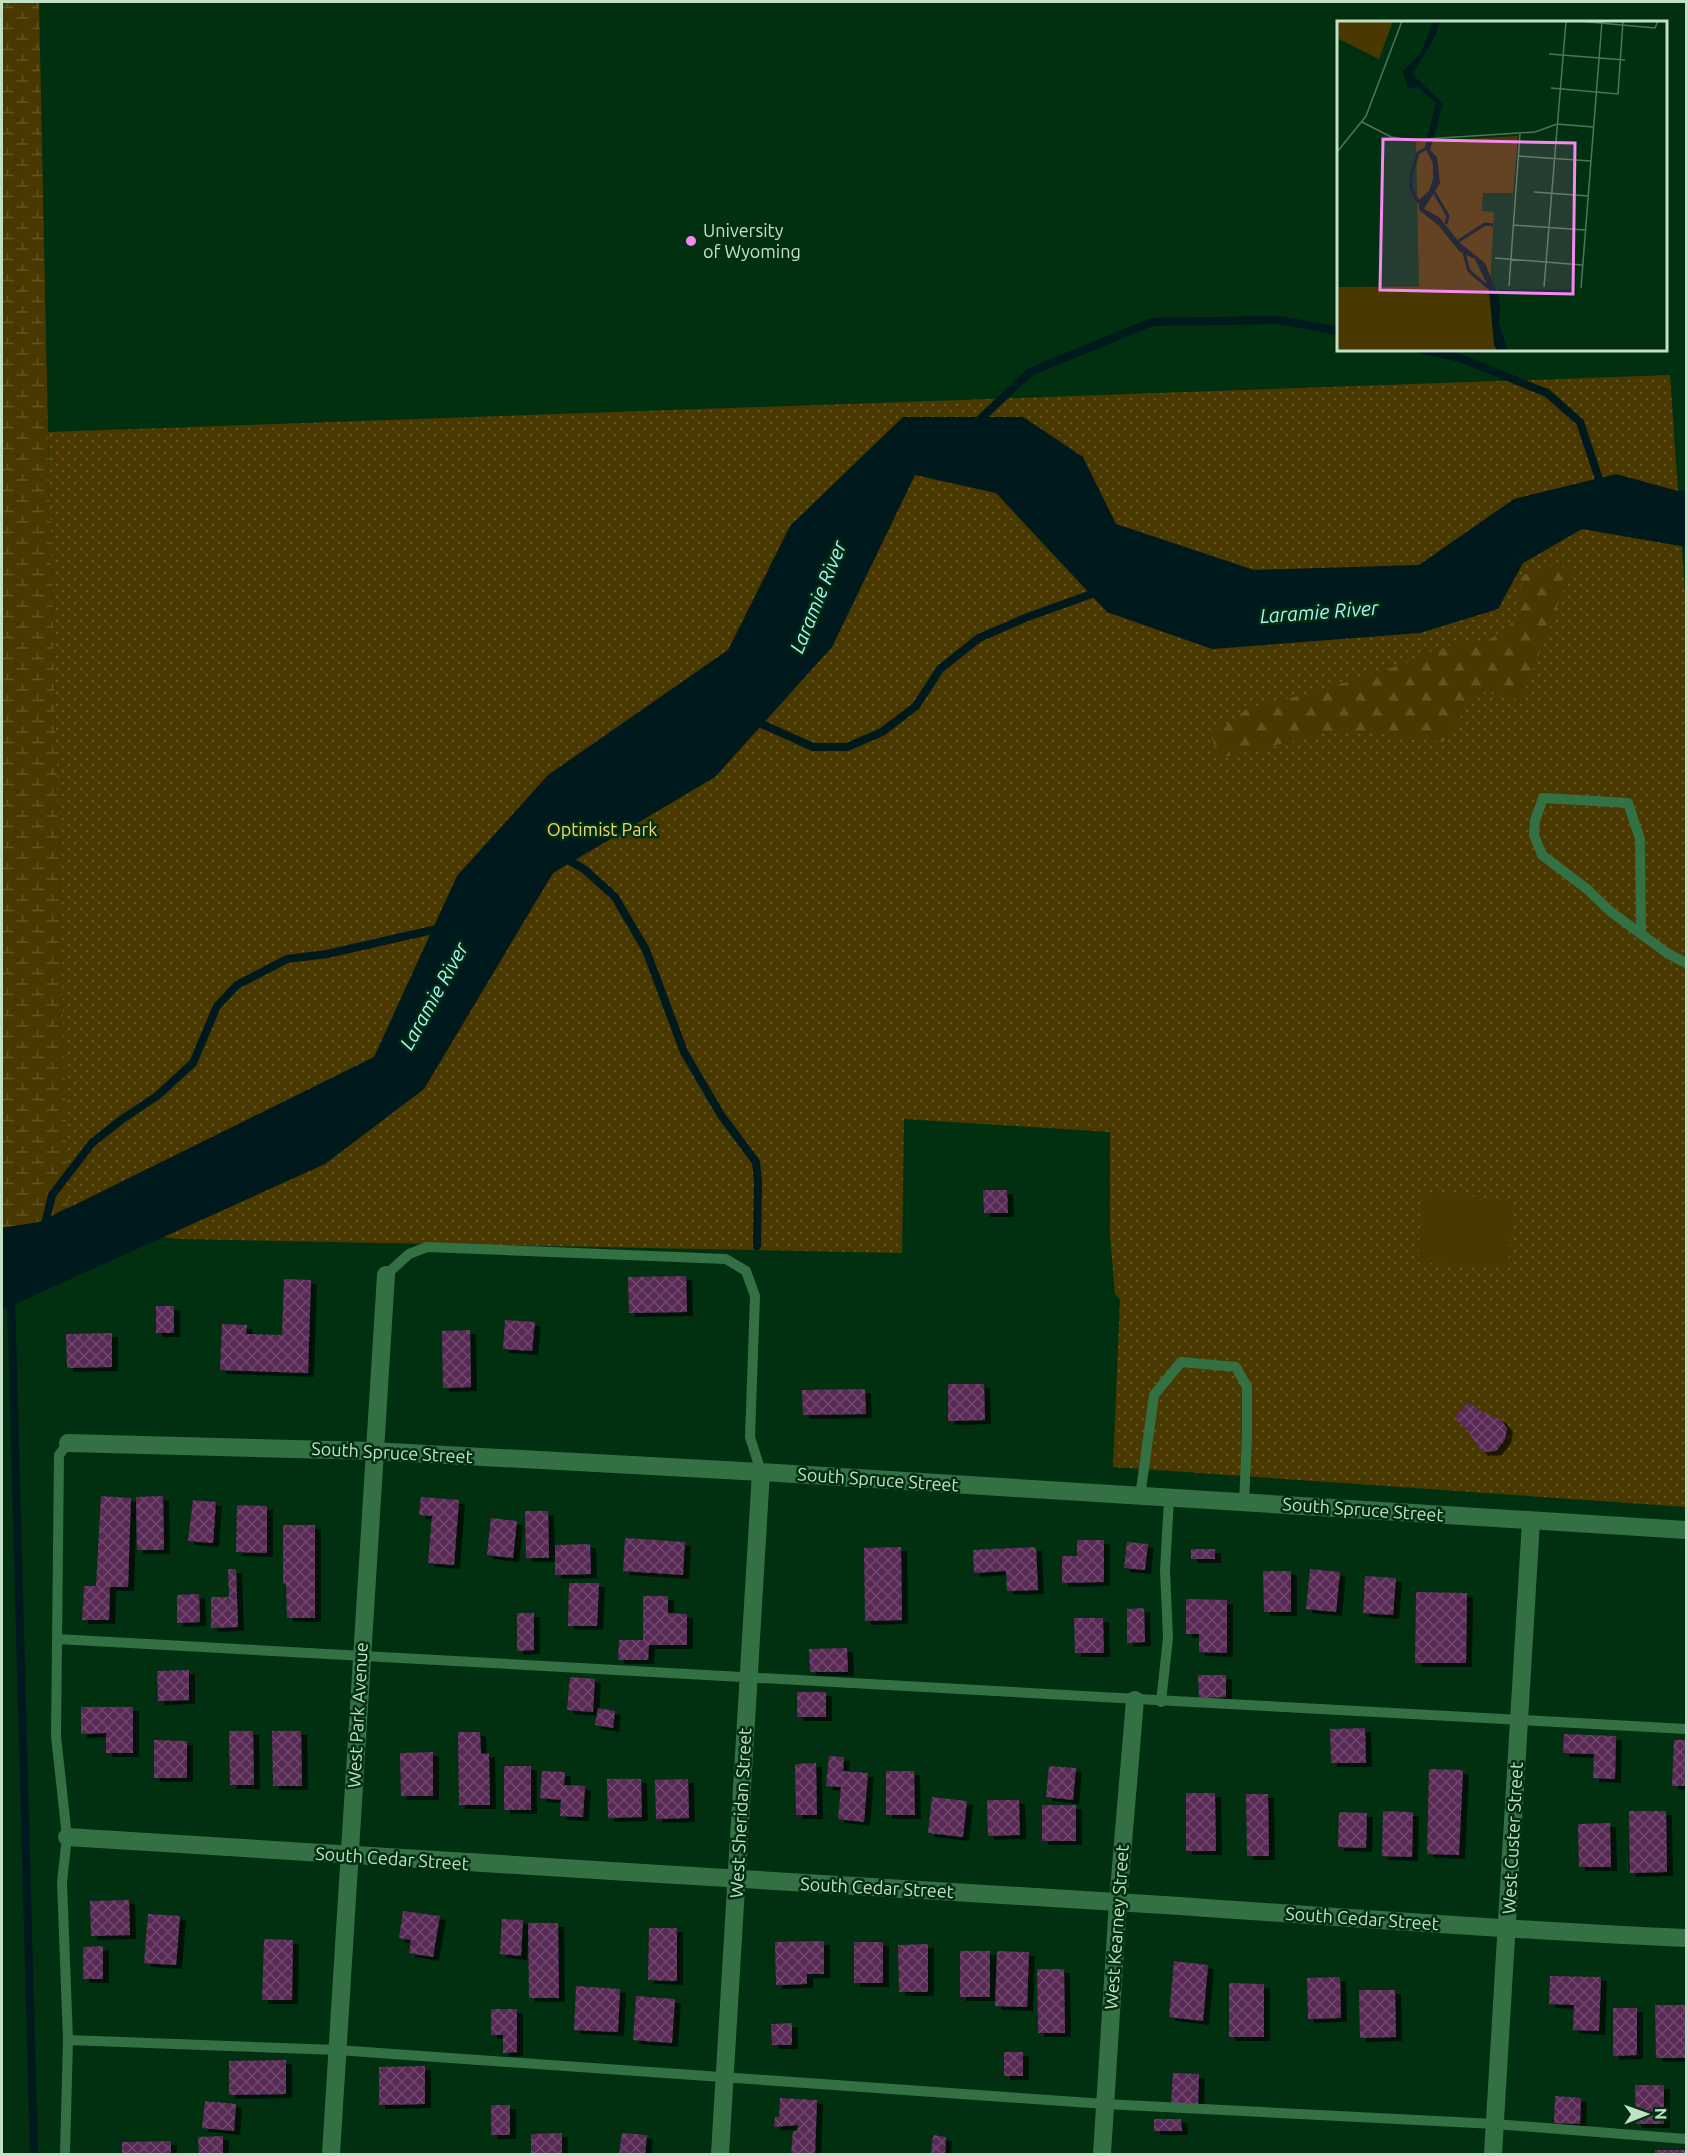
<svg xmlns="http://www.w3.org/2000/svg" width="1688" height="2156" font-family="Ubuntu,sans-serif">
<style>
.grass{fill:url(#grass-dots)}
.forest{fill:url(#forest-firs)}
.wetland{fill:url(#wetland-marsh)}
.garden{fill:#493800}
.water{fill:#00191d}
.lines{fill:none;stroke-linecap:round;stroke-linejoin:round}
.stream{stroke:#00191d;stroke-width:8}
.building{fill:url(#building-cross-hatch);filter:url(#shadow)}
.lane{stroke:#337043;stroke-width:10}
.street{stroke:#337043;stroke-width:18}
.poi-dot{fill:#f689ee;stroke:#003010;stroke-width:2}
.labels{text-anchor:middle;stroke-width:5;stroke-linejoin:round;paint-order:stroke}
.poi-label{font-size:18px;fill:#c1e0c6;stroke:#003010;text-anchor:start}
.park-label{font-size:18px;fill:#f5d478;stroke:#003010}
.street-label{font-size:18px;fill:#c1e0c6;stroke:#003010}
.water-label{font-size:20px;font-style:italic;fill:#abf0fc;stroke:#003010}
.inset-river{fill:none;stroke:#00191d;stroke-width:3}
.inset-road{fill:none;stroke:#4d7659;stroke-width:1.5}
.view{fill:#f689ee;fill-opacity:0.15;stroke:#f689ee;stroke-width:3}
.inset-edge{fill:none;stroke:#c1e0c6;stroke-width:3}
</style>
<defs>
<pattern id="grass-dots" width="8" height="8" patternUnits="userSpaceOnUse" patternTransform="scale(1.5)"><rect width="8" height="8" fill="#493800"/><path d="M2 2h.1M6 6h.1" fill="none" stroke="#615424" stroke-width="1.8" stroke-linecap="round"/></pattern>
<pattern id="forest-firs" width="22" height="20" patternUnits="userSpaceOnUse" patternTransform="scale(1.5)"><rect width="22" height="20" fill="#493800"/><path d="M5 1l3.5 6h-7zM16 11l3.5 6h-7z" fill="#615424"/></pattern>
<pattern id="wetland-marsh" width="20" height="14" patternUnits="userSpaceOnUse" patternTransform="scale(1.5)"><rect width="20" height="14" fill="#493800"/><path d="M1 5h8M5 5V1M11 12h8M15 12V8" fill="none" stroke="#615424"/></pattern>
<pattern id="building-cross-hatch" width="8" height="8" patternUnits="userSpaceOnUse" patternTransform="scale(1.5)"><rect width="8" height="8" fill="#5a2956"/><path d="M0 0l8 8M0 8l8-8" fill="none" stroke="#70486d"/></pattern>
<filter id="shadow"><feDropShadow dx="6" dy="4" stdDeviation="0" flood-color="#0009"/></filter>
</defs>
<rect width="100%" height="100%" fill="#003010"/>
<path class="grass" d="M1670 375 1686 607V1507L1113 1467 1120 1299 1115 1294 1110 1237V1132L904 1119 902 1253 179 1239 68 1225 48 432Z"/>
<path class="forest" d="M1547 566 1572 568 1521 700 1478 691 1443 742 1344 729 1220 758 1211 736 1248 708 1308 694 1407 663 1443 646 1488 641 1519 618 1521 576Z"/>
<path class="wetland" d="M2 2H39L48 432 68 1207 40 1222 2 1228Z"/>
<path class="garden" d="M1423 1193 1512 1200 1508 1268 1418 1262Z"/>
<path class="water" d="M903 417H1023L1083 457 1116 524 1254 570 1419 565 1514 499 1616 474 1678 491H1686V547L1582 529 1523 563 1498 609 1420 633 1212 649 1107 612 996 493 915 475 832 647 715 777 553 873 424 1089 325 1164 2 1310V1228L40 1222 374 1057 457 876 548 775 728 650 790 526Z"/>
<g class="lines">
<g class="stream">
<path d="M1424 350 1460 358 1547 393 1580 422 1602 488"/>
<path d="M975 424 1030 372 1152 322 1280 320 1338 331"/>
<path d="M755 721 813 747H847L882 732 916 706 940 669 979 638 1025 618 1100 591"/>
<path d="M563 857 584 869 615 897 646 950 684 1052 721 1115 756 1162 758 1181 757 1246"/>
<path d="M44 1229 52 1195 92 1143 121 1120 157 1096 193 1063 217 1006 237 985 287 959 327 954 441 928"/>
<path d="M11 1295 34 2154"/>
</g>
</g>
<g class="building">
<path d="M983 1190H1007L1008 1213H984Z"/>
<path d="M686 1276 687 1312 629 1313 628 1277Z"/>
<path d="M284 1279 311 1280 308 1373 220 1370 222 1324 247 1325 246 1334 282 1335Z"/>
<rect x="156" y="1306" width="18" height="27"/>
<path d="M505 1320 535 1322 532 1351 503 1349Z"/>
<path d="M470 1330 471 1387 443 1388 442 1331Z"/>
<path d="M112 1333V1367L67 1368 66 1334Z"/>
<path d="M948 1384H984L985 1420 948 1421Z"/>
<path d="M865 1389 866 1414 803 1415 802 1390Z"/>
<path d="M1468 1402 1484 1413 1500 1419 1507 1428 1505 1439 1496 1451 1482 1452 1466 1428 1454 1418Z"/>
<path d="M101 1496 131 1498 128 1587H110L109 1620H82L84 1586H96Z"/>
<path d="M163 1496 164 1550H137L136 1497Z"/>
<path d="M421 1497 459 1500 454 1565 428 1563 432 1516 419 1515Z"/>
<path d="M193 1500 216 1502 213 1543 188 1541Z"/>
<path d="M237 1505 267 1506V1553L236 1552Z"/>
<path d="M525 1511H548L549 1558H526Z"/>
<path d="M491 1518 517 1521 513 1558 487 1555Z"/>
<path d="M283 1525H315V1618H287L286 1584H283Z"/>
<path d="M625 1538 685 1542 683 1575 623 1571Z"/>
<path d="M1077 1540H1104V1582L1062 1583V1556H1077Z"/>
<path d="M1127 1542 1148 1544 1145 1570 1124 1568Z"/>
<path d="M590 1544 591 1574 555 1575V1545Z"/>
<path d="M901 1547 902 1620 865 1621 864 1548Z"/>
<path d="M1036 1547 1038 1590 1007 1591 1006 1571 974 1573 973 1550Z"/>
<rect x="1191" y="1549" width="24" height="10"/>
<path d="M228 1569H236L238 1627 211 1628V1597H229Z"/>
<path d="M1310 1569 1340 1572 1336 1612 1306 1609Z"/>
<path d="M1263 1571H1291V1612H1264Z"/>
<path d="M1365 1576 1396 1578 1393 1615 1363 1613Z"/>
<path d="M569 1583H599L597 1626H568Z"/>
<path d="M1416 1592 1467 1593 1466 1663H1415Z"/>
<path d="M199 1594 200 1622 177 1623V1595Z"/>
<path d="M643 1596H668V1613L687 1614V1645H649L648 1660H618L619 1640H643Z"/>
<path d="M1186 1599 1227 1600V1653L1199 1652V1634H1186Z"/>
<path d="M1144 1608 1145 1642 1127 1643V1609Z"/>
<path d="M517 1613H534V1650L517 1651Z"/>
<path d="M1074 1618H1103L1104 1653H1075Z"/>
<path d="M847 1648 848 1672H810L809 1649Z"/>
<path d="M189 1670V1700L158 1701 157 1671Z"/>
<path d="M1198 1675H1226V1697L1199 1698Z"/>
<path d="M570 1677 595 1679 593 1712 567 1710Z"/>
<rect x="797" y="1692" width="29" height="25"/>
<path d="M81 1707H133V1753H106V1733L81 1734Z"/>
<path d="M598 1708 615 1711 613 1728 595 1725Z"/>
<path d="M1365 1728 1366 1763H1331L1330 1729Z"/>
<path d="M229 1731H253L254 1785H230Z"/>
<path d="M272 1731H301L302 1786H273Z"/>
<path d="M458 1732H480L481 1754 489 1753 490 1805H459Z"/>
<path d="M1564 1734 1616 1736 1615 1779 1593 1778 1594 1754 1563 1753Z"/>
<path d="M154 1740 187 1741V1778H154Z"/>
<path d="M1674 1740H1686V1786H1672Z"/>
<path d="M433 1752V1796H401L400 1753Z"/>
<path d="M829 1756 844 1757 843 1771 868 1773 864 1822 838 1819 841 1787 826 1786Z"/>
<path d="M816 1763 817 1815H796L795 1764Z"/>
<rect x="504" y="1766" width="27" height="44"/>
<path d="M1049 1766 1076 1768 1073 1800 1046 1797Z"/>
<path d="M1429 1769 1463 1770 1459 1855 1427 1854Z"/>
<path d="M542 1771 565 1772 564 1785 585 1786 583 1817 560 1816 561 1800 540 1798Z"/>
<path d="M886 1771H914L915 1815H886Z"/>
<path d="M607 1779H641L642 1817 608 1818Z"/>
<path d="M688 1779 689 1818 656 1819 655 1780Z"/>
<path d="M1186 1793H1215L1216 1851H1186Z"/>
<path d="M1246 1794H1268L1269 1856H1247Z"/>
<path d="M932 1797 967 1801 963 1837 928 1833Z"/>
<path d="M987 1800H1019L1020 1835 988 1836Z"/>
<rect x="1042" y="1805" width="34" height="36"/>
<path d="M1383 1811 1413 1812 1412 1857 1382 1856Z"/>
<path d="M1629 1811H1666L1667 1872 1630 1873Z"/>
<path d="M1339 1812 1367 1813 1366 1848 1338 1847Z"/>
<path d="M1610 1823 1611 1867H1579L1578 1824Z"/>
<path d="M129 1900 130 1935 91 1936 90 1901Z"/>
<path d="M403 1911 440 1916 433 1957 409 1953 411 1940 399 1938Z"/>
<path d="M148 1914 180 1916 176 1965 144 1963Z"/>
<path d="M502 1919 523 1920 521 1956 500 1954Z"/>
<path d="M528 1923H558L559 1998H529Z"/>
<path d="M649 1928H677V1981L648 1980Z"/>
<path d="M264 1939 293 1940 292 2000H262Z"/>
<path d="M824 1941V1974H807V1984L776 1985 775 1942Z"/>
<rect x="854" y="1942" width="29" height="41"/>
<path d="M928 1944V1992H899L898 1945Z"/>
<path d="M103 1946V1979H83V1947Z"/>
<rect x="960" y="1951" width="30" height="46"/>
<path d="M997 1951 1029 1952 1027 2007 995 2006Z"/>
<path d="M1174 1961 1208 1965 1203 2021 1169 2017Z"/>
<path d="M1037 1969H1064L1065 2033H1038Z"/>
<path d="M1550 1976 1601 1977 1599 2031 1573 2030 1574 2005 1549 2004Z"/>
<path d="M1340 1977 1341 2018 1308 2019 1307 1978Z"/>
<path d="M1229 1983 1264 1984V2037H1229Z"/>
<path d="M576 1986 620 1989 618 2032 574 2030Z"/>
<path d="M1359 1990H1395L1396 2037 1360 2038Z"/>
<path d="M636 1996 675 1999 672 2043 633 2040Z"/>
<path d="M1655 2005H1686V2058H1656Z"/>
<path d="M1613 2008H1637V2055L1613 2056Z"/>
<path d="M491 2009H517V2052L503 2053V2035H491Z"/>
<path d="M792 2023V2045H772L771 2024Z"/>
<rect x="1004" y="2052" width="19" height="24"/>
<path d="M286 2060V2094L229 2095V2061Z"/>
<path d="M425 2066V2104L379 2105V2067Z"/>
<path d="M1173 2073 1199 2074 1198 2105 1171 2103Z"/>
<path d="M1635 2085H1664V2124H1636Z"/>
<path d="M1555 2096 1581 2098 1580 2124 1554 2123Z"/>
<path d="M780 2098 817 2100 815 2154H791L793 2131H797L798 2125 774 2127 775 2117H779Z"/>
<path d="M205 2101 236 2104 234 2131 202 2128Z"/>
<rect x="491" y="2105" width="19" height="30"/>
<path d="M1154 2119H1181L1182 2131H1154Z"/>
<path d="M562 2133V2154H531V2134Z"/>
<path d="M622 2133 647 2135 645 2154H619Z"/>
<path d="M933 2135 946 2137 945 2154H931Z"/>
<path d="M223 2136V2154H199L198 2137Z"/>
<path d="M171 2141V2154H122V2142Z"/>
<rect x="1655" y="2150" width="31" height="4"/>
</g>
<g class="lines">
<g class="lane">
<path d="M1641 932 1640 839 1628 803 1543 798 1535 821 1534 835 1542 855 1587 889 1611 912 1667 953 1686 963"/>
<path d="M386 1275 409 1254 427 1247 726 1259 746 1271 755 1296 750 1437 761 1472"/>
<path d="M1140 1497 1154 1395 1181 1362 1236 1367 1247 1387V1434L1244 1503"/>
<path d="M57 1639C601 1665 1143 1701 1686 1729"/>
<path d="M1161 1702 1168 1638 1165 1570 1169 1499"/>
<path d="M68 2040 337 2050 1105 2104 1495 2124 1686 2139"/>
<path d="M65 2154 68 2040 62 1882 67 1837 56 1736 59 1455 68 1443"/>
</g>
<g class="street">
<path d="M68 1443 373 1451 761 1472 1686 1530"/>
<path d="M67 1837C417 1861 767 1879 1117 1902 1307 1914 1496 1930 1686 1938"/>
<path d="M331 2154 386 1275"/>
<path d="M720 2154 761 1472"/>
<path d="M1102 2154 1118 1902 1135 1700"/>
<path d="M1493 2154 1531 1521"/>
</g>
</g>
<circle class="poi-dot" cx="691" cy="241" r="6"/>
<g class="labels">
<g class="poi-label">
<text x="703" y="237">University<tspan x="703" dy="21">of Wyoming</tspan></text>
</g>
<g class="park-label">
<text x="602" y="836">Optimist Park</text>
</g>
<g class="street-label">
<text transform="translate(392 1453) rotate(3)" y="6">South Spruce Street</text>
<text transform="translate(878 1480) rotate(4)" y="6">South Spruce Street</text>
<text transform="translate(1363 1510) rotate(4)" y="6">South Spruce Street</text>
<text transform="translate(358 1715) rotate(-87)" y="6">West Park Avenue</text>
<text transform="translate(741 1813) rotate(-87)" y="6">West Sheridan Street</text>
<text transform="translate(1513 1838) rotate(-87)" y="6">West Custer Street</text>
<text transform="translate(392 1859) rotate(4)" y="6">South Cedar Street</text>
<text transform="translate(877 1888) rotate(3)" y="6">South Cedar Street</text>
<text transform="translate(1362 1919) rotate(4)" y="6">South Cedar Street</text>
<text transform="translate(1117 1927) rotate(-86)" y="6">West Kearney Street</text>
</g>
<g class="water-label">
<text transform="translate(818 597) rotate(-68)" y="7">Laramie River</text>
<text transform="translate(1319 612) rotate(-4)" y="7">Laramie River</text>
<text transform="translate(434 996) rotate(-61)" y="7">Laramie River</text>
</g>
</g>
<g transform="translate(1337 21)">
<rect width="330" height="330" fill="#003010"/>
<path d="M0 0H56L42 38 0 17ZM181 115 176 172H146L145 190 157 191 153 265 82 266 79 121Z" fill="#493800"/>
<path d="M151 265 160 330H0V266Z" fill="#493800"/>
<path d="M96 0H103L96 20 75 53 106 83 93 129 100 136 103 162 87 188 102 196 122 221 148 242 163 279 162 302 171 330H160L157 324 152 268 138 238 122 230 102 205 82 189V179L92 170 96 158V143L88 126 99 82 81 66 71 68 66 50 84 32Z" fill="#00191d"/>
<path class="inset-river" d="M97 171 111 195 109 203M82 182 74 167V155L81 132 90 127M120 221 148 203 156 204M127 232 132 250 152 267M161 270H238"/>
<path class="inset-road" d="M241 0 318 7 321 0M212 33 288 39M214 67 281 73 286 0M25 101 54 116 73 119 198 111 220 103 256 106M0 131 29 95 65 0M181 135 254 140M197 171 251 175M176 204 248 209M158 237 245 244M172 265 183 113M207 266 229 0M244 267 265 0"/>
<path class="view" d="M46 118 238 122 236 273 43 269Z"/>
<rect width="330" height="330" class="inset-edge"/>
</g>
<rect width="1688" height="2156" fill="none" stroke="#c1e0c6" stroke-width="6"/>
<g transform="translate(1646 2114) rotate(89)" stroke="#003010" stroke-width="4.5" paint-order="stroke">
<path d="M0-4.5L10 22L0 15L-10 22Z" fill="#c1e0c6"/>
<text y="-9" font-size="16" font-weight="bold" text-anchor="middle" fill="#c1e0c6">N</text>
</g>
</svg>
